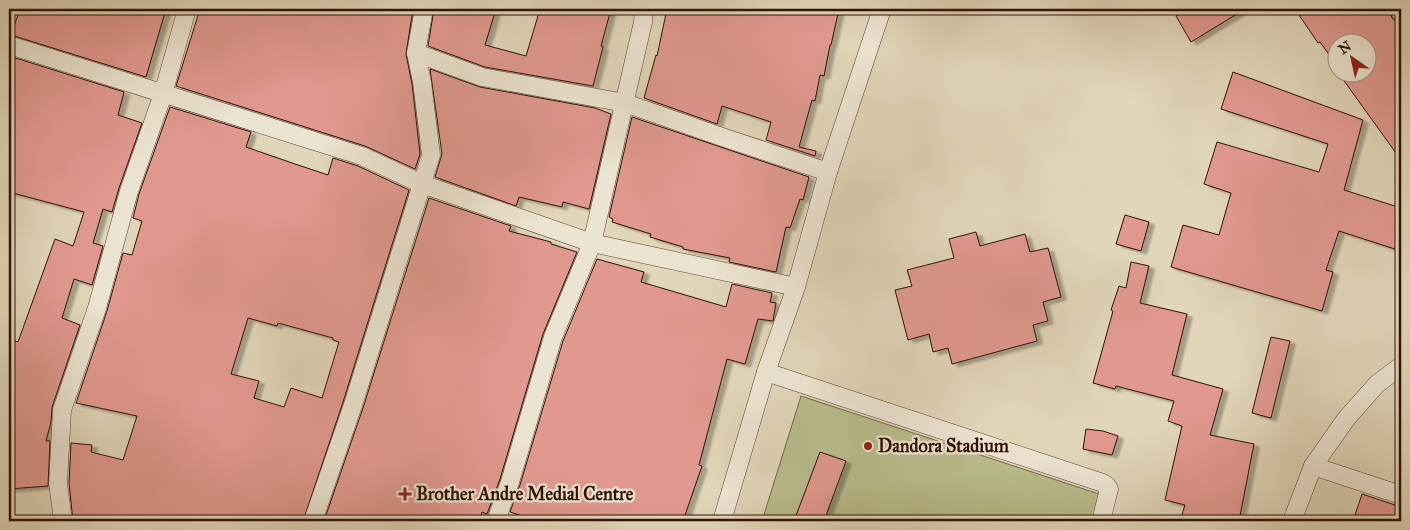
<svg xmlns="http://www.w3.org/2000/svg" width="1410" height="530" font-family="'IM FELL Great Primer',serif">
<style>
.green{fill:#b8bc8c;stroke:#746649}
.building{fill:#e1998f;stroke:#301106;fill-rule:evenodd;filter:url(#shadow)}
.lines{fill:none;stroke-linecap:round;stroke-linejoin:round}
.minor-casing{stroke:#5c4233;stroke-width:19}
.minor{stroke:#ece4d2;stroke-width:18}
.poi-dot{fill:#8f2418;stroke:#ece4d2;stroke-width:2}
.labels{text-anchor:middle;stroke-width:4.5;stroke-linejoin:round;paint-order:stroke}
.poi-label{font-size:18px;font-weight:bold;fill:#301106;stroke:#ece4d2;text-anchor:start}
</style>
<defs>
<filter id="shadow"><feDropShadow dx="5.5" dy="3" stdDeviation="1" flood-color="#0004"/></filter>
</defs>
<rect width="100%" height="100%" fill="#e1d6b9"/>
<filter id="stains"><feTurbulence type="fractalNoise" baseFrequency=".004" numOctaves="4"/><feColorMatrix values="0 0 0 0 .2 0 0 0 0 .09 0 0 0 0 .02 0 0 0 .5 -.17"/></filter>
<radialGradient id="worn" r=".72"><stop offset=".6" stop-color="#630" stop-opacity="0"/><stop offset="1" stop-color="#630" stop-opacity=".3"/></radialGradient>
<path class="green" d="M801 396 1102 495 1092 521H762Z"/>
<g class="building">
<path d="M20 9H80L101 15 102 9H166L146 77 11 35Z"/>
<path d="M200 9H413L406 54 412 84 420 154 415 169 365 146 176 86Z"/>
<path d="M434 9H496L485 45 526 56 540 9H611L601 46 603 47 593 86 485 67 428 46Z"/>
<path d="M667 9H839L831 45H830L824 76 820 75 815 101 812 100 799 147 816 151 815 156 766 140 771 122 722 106 717 124 644 98 656 55 657 56Z"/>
<path d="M1189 9H1245L1191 42 1176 16Z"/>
<path d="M1295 9H1389L1392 18 1397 22 1401 28V160L1342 78 1344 77 1341 72H1368V42H1338V67L1320 42 1318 43Z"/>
<path d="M9 56 124 92 118 115 142 123 119 188 112 212 103 209 93 243 103 246 92 285 74 279 62 318 80 325 52 407 51 422 46 441H50L48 486 9 489V339L18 342 55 239 73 246 84 212 9 192Z"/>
<path d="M430 69 480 87 595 108 611 114 589 209 563 202 562 207 519 197 516 206 435 177 442 154Z"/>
<path d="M1233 72 1363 120 1344 190 1401 208V251L1339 231 1326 270 1333 272 1322 311 1171 267 1183 225 1219 235 1231 193 1204 184 1217 142 1319 172 1328 144 1221 109Z"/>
<path d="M170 107 251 132 246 147 295 164 328 175 333 158 358 166 409 190 343 402 303 521H73L69 483 71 443 92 445 91 452 123 460 137 416 76 403 107 311 123 253 132 255 142 221 133 218 139 194ZM248 318 277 326 278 323 333 338V340L339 342 322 398 291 388 284 407 254 398 259 381 231 374Z"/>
<path d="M632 117 809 177 803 200 800 199 790 228 786 227 776 272 729 262 730 258 683 249V247L650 237 651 234 612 222 613 219 609 217Z"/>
<path d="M429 198 511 226 509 231 551 242V244L577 252 543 334 500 479 487 514 482 512 479 521H324L363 408Z"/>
<path d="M1125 215 1149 222 1141 251 1116 244Z"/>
<path d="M976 232 980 246 1025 234 1030 252 1048 248 1061 297 1043 302 1048 321 1033 325 1037 341 952 364 948 348 933 352 929 334 908 340 895 290 912 286 907 270 954 258 949 239Z"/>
<path d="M597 259 644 272 641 282 726 307 732 284 772 293 770 302 776 303 773 321 758 319 745 364 727 359 699 465 702 466 683 521H537L510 512 520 485 563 341Z"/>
<path d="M1131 262 1149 266 1140 303 1187 314 1172 375 1223 389 1210 435 1254 444 1239 521H1180L1185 505 1165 500 1182 426 1168 421 1174 401 1116 386 1115 389 1093 383 1113 311 1111 310 1119 286 1126 288Z"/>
<path d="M1271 337 1290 341 1271 418 1252 413Z"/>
<path d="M1086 429 1103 431 1118 436 1112 455 1083 449Z"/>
<path d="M820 452 846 461 824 521H794Z"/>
<path d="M1362 494 1401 507V521H1353Z"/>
</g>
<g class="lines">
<defs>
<g id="minor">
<path d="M1399 9 1401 12"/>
<path d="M9 45 362 156 422 184 592 243 796 287"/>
<path d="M416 53 482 77 625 103 722 137 828 172"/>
<path d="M766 372 1103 483 1107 486 1109 489 1101 521"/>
<path d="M1313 466 1401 495"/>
<path d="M63 521 58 483 62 410 97 308 129 191 163 94 187 9"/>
<path d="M313 521 353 405 431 155 422 82 416 53 424 9"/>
<path d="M496 521 510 482 553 337 592 243 643 22 644 9"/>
<path d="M722 521 766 372 796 287 828 172 882 9"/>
<path d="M1292 521 1313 466 1346 419 1377 384 1401 366"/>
</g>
</defs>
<use href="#minor" class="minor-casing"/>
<use href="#minor" class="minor"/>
</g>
<g class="poi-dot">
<circle cx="868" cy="446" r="5"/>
<path d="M402.5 486.5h5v5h5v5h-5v5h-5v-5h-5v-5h5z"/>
</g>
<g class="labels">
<g class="poi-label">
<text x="878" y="452">Dandora Stadium</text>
<text x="416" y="500">Brother Andre Medial Centre</text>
</g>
</g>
<rect width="1410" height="530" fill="none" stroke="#e1d6b9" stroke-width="30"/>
<rect x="10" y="10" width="1390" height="510" fill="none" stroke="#301106" stroke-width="2.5"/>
<rect x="15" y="15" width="1380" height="500" fill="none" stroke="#301106"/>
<g transform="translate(1352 58) rotate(326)"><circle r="24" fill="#ece4d2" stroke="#a19080"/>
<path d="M0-4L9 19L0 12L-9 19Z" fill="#8f2418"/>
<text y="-8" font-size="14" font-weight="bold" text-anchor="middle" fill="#301106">N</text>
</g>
<rect width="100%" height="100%" filter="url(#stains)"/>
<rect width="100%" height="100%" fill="url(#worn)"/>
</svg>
